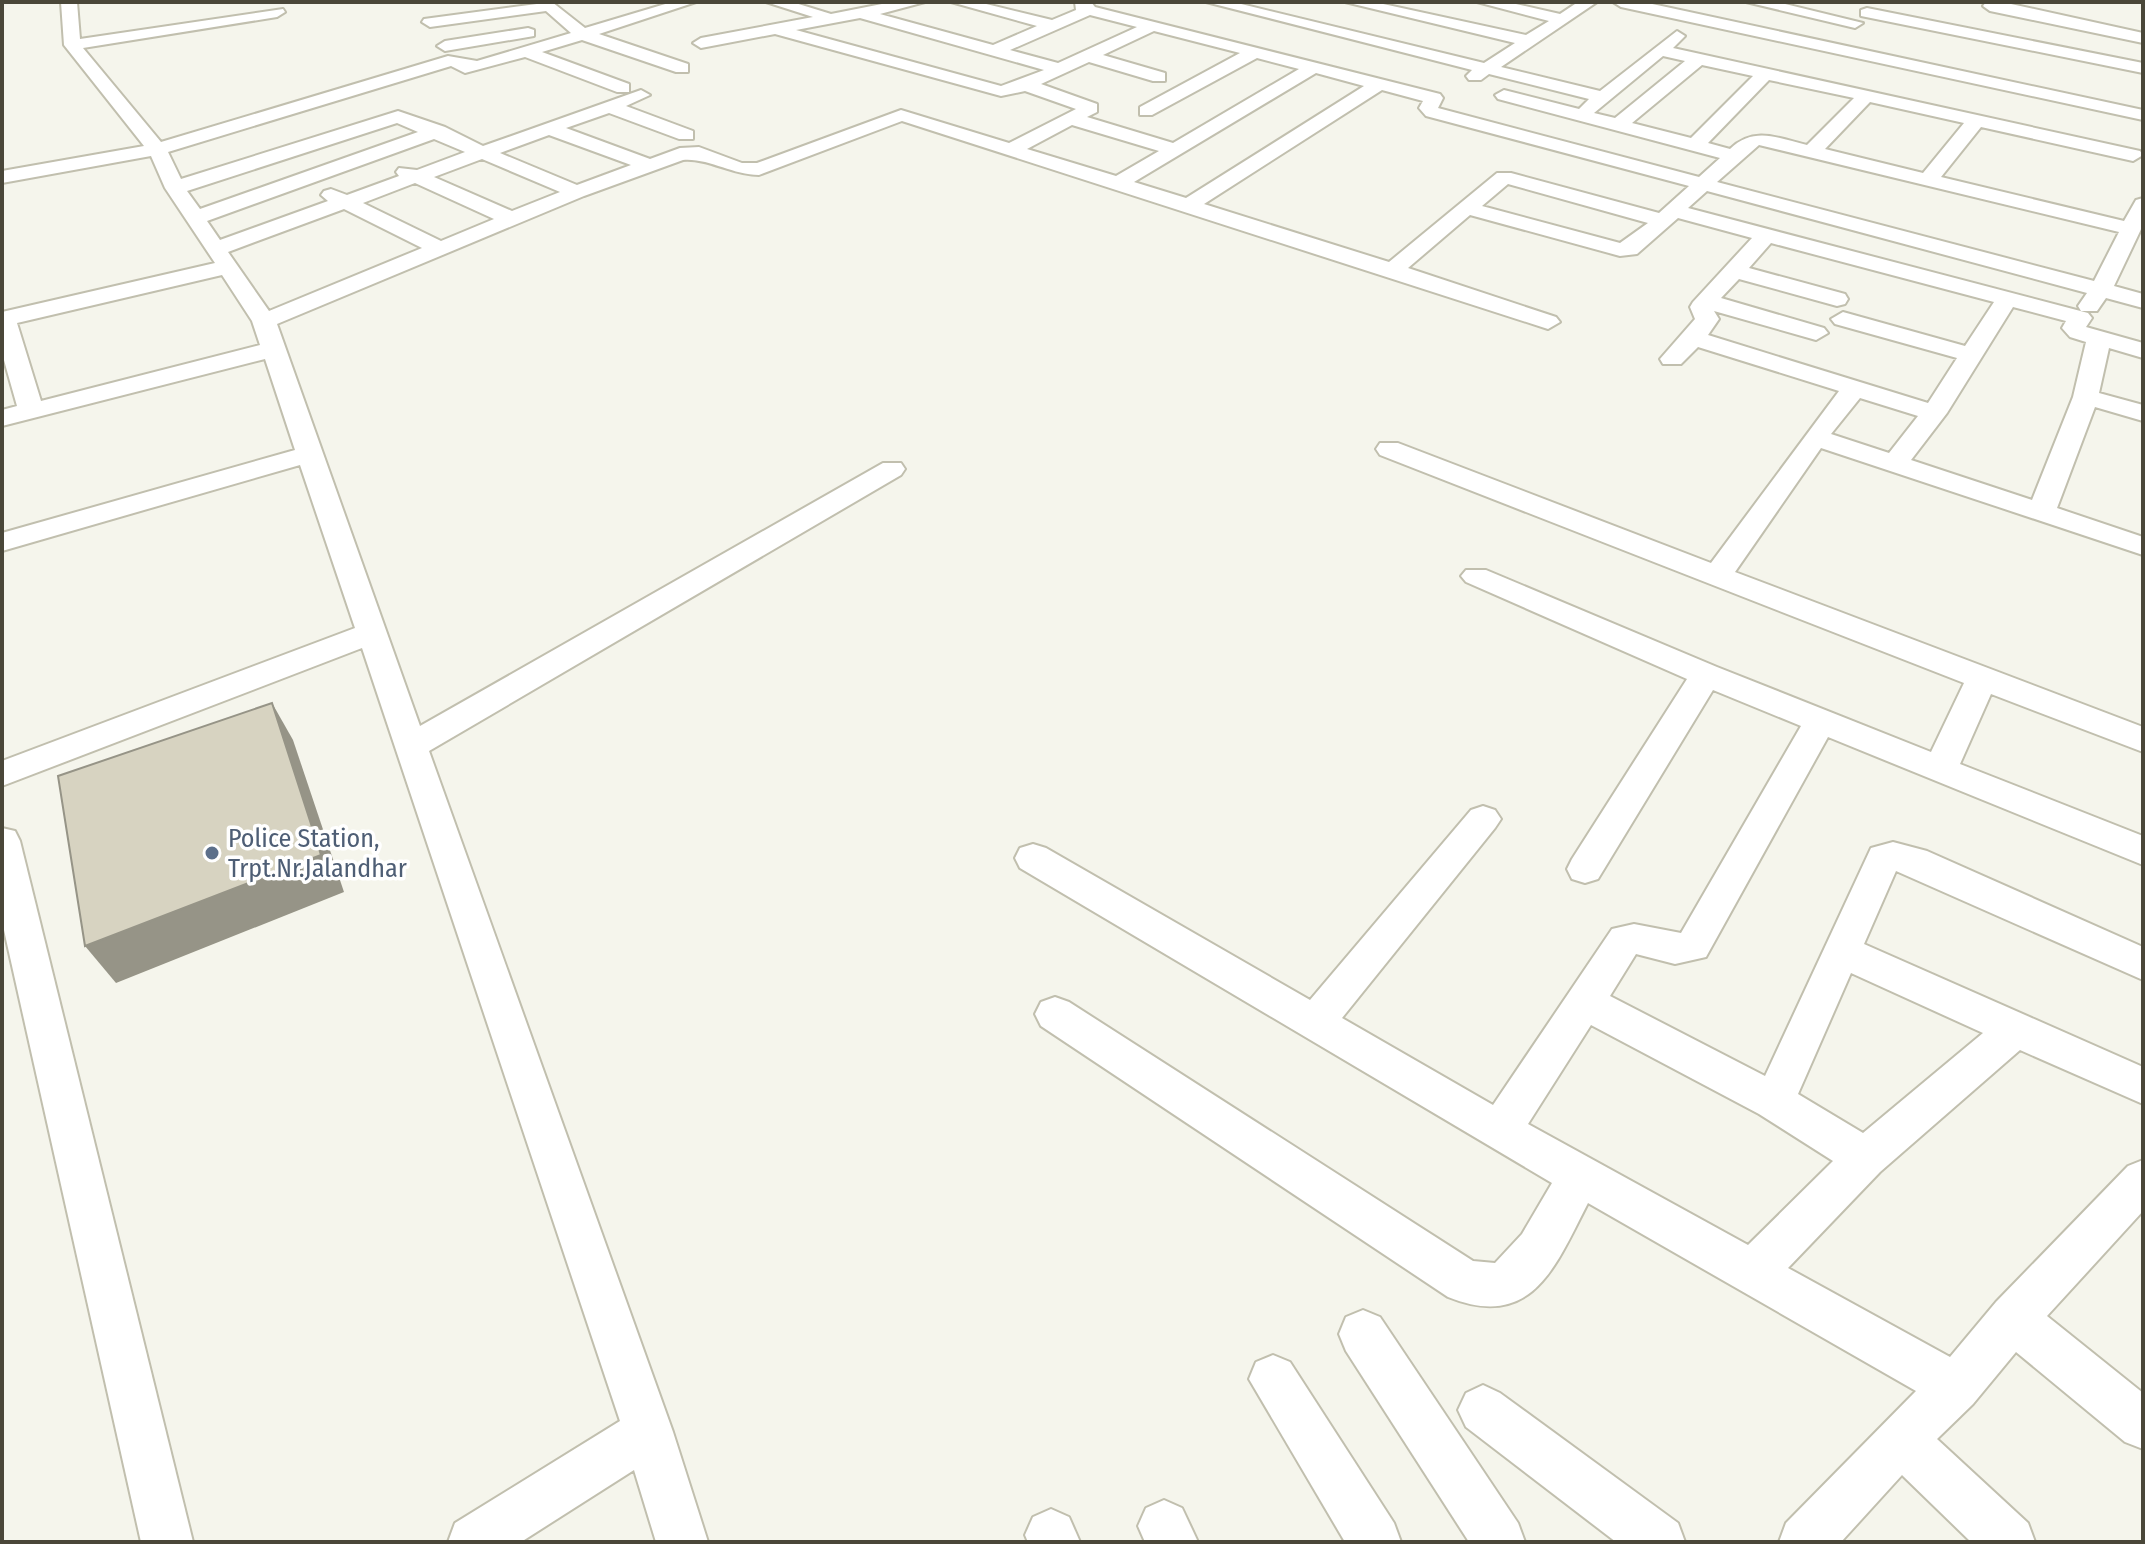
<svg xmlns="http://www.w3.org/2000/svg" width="2145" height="1544" font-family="'Fira Sans Condensed',sans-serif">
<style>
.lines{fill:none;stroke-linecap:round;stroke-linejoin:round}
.minor-casing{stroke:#c1bfae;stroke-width:4}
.minor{fill:#fff;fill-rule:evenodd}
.shaded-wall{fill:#969487}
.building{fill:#d7d3c1;stroke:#969487;stroke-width:2}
.service-dot{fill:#5c6f8a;stroke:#fff;stroke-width:3}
.labels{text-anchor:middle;stroke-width:7;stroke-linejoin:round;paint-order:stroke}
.service-label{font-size:26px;fill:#4e5e75;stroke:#fff;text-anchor:start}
</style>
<rect width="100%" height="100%" fill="#f5f5ec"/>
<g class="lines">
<defs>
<g id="minor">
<path d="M61 2H77L80 39 283 9 285 12 277 17 83 48 161 142 448 56 477 61 571 33 546 11 430 27 422 22 424 19 552 2 585 28 672 2H696L599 34 688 64V72H676L582 40 542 52 629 84V92H617L525 57 465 73 451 66 168 152 181 179 398 111 445 127 483 146 641 90 650 95 626 106 693 131V139H679L609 113 566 128 650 159 680 148 699 147 742 163H757L901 110 1009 143 1076 109 1025 91 1001 96 775 34 701 48 693 43 701 38 813 17 766 2H792L831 14 892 2H925L880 14 993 45 1037 26 951 2H978L1052 20 1076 10 1075 2H1091L1095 7 1440 94 1443 98 1438 108 1699 177 1720 158 1498 99 1495 95 1504 90 1579 109 1589 99 1489 74 1481 80H1469L1466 76 1472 70 1206 2H1233L1484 63 1515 43 1345 2H1374L1526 35 1549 21 1477 2H1507L1560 14 1578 2H1597L1501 67 1600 91 1677 31 1685 36 1673 48 2140 151 2143 155 2133 161 1981 127 1941 177 2124 221 2136 200 2143 198V225L2114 286 2143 294V308L2106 298 2097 311H2081L2078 306 2087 293 1707 191 1688 208 2088 313 2092 318 2086 327 2143 343V358L2109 348 2099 393 2143 405V421L2095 407 2057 508 2143 537V555L1821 448 1735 572 2143 727V752L1991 694 1960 764 2143 836V865L1828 737 1706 957 1675 964 1636 954 1610 996 1765 1076 1871 848 1893 842 1927 851 2143 947V980L1896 871 1864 944 2143 1067V1104L2020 1050 1880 1172 1788 1268 1950 1357 1996 1302 2128 1166 2143 1160V1211L2047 1316 2143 1393V1449L2125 1442 2016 1352 1973 1404 1937 1439 2028 1523 2035 1542H1971L1902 1475 1841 1542H1779L1786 1523 1916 1391 1588 1203C1555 1267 1532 1331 1448 1297L1041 1026 1035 1014 1041 1002 1055 997 1069 1002 1473 1261 1495 1263 1522 1234 1552 1183 1020 868 1015 858 1020 848 1033 844 1046 848 1310 1000 1471 810 1483 806 1495 810 1501 819 1495 828 1342 1018 1493 1105 1612 929 1634 924 1681 933 1801 726 1713 690 1598 879 1585 883 1572 879 1567 869 1572 859 1687 679 1466 582 1461 576 1466 570H1486L1717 667 1931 752 1964 683 1380 455 1376 449 1380 443H1398L1711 563 1839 391 1698 347 1681 364H1663L1660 359 1695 319 1690 307 1693 302 1752 238 1678 218 1637 254 1620 256 1470 215 1408 268 1556 317 1560 322 1548 329 902 121 759 175C732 175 709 158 683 160L584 196 277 324 420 726 883 463H901L905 469 901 475 429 751 673 1432 708 1542H656L634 1470 521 1542H448L455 1523 620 1421 362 648 2 786V761L355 628 300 465 2 551V533L295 450 265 359 2 426V410L17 406 2 353V312L215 263 165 188 151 156 2 183V171L144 146 64 45ZM1090 15 1137 27 1058 63 1010 50ZM860 18 1044 70 1001 86 796 30ZM1154 31 1240 53 1140 107V115H1152L1257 58 1299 69 1173 143 1087 117 1097 112V104L1041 84 1089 62 1153 81H1165V73L1103 55ZM1663 56 1685 61 1615 118 1594 113ZM1702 65 1753 76 1691 138 1632 123ZM1316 73 1364 86 1186 198 1134 182ZM1769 80 1854 98 1807 145C1778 138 1754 126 1730 149L1708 143ZM1382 90 1423 101 1419 108 1426 116 1689 186 1659 213 1511 173H1497L1389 262 1204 204ZM1870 102 1964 123 1923 173 1825 149ZM397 123 418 132 200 209 187 191ZM1072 125 1159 151 1116 176 1027 149ZM549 135 631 165 577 185 500 153ZM434 139 465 152 417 170 399 168 396 172 399 176 347 195 331 189 324 191 321 195 328 201 220 240 207 221ZM1759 145 2119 232 2094 281 1717 182ZM482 159 560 192 512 211 434 177ZM415 183 494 219 441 241 363 203ZM1508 184 1648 223 1620 243 1482 206ZM344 209 422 248 269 311 228 252ZM1771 243 1994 302 1965 346 1843 312 1831 319 1835 324 1957 358 1928 403 1708 335 1719 319 1714 311 1816 340 1828 333 1824 328 1721 298 1739 279 1837 306 1845 304 1848 299 1845 294 1749 268ZM222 275 252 321 260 345 41 401 17 323ZM2013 307 2066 321 2062 328 2070 337 2086 342 2073 397 2032 500 1911 460 1947 413ZM1860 398 1918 416 1889 453 1831 434ZM1851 973 1983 1033 1863 1133 1798 1094ZM1591 1025 1759 1114 1833 1161 1748 1245 1528 1124Z"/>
<path d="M1613 2H1643L2143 110V120L1621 7Z"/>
<path d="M1746 2H1777L1863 23 1855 28Z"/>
<path d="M1986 2H2002L2143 33V43L1990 11 1983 6Z"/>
<path d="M1867 8 2143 63V73L1861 16V10Z"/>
<path d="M528 28 534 30V36L445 51 437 46 445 41Z"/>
<path d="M2 828 15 831 20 841 193 1542H141L2 921Z"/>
<path d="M1363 1310 1380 1317 1518 1523 1525 1542H1469L1346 1351 1339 1334 1346 1317Z"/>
<path d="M1273 1355 1290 1362 1394 1523 1401 1542H1345L1249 1379 1256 1362Z"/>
<path d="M1483 1385 1500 1393 1678 1523 1685 1542H1616L1466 1427 1458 1410 1466 1393Z"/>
<path d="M1164 1500 1182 1508 1198 1542H1145L1138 1526 1146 1508Z"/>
<path d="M1051 1509 1069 1517 1080 1542H1028L1025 1535 1033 1517Z"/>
</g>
</defs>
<use href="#minor" class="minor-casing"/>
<use href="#minor" class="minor"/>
</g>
<path class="shaded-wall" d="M272 703 293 740 344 892 116 983 85 946Z"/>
<path class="building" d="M272 703 321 855 85 946 58 776Z"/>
<circle class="service-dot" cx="212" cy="853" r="8"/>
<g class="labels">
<g class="service-label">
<text x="228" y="847">Police Station,<tspan x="228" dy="30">Trpt.Nr.Jalandhar</tspan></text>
</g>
</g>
<rect width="2145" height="1544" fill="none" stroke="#4a4739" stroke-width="8"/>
</svg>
